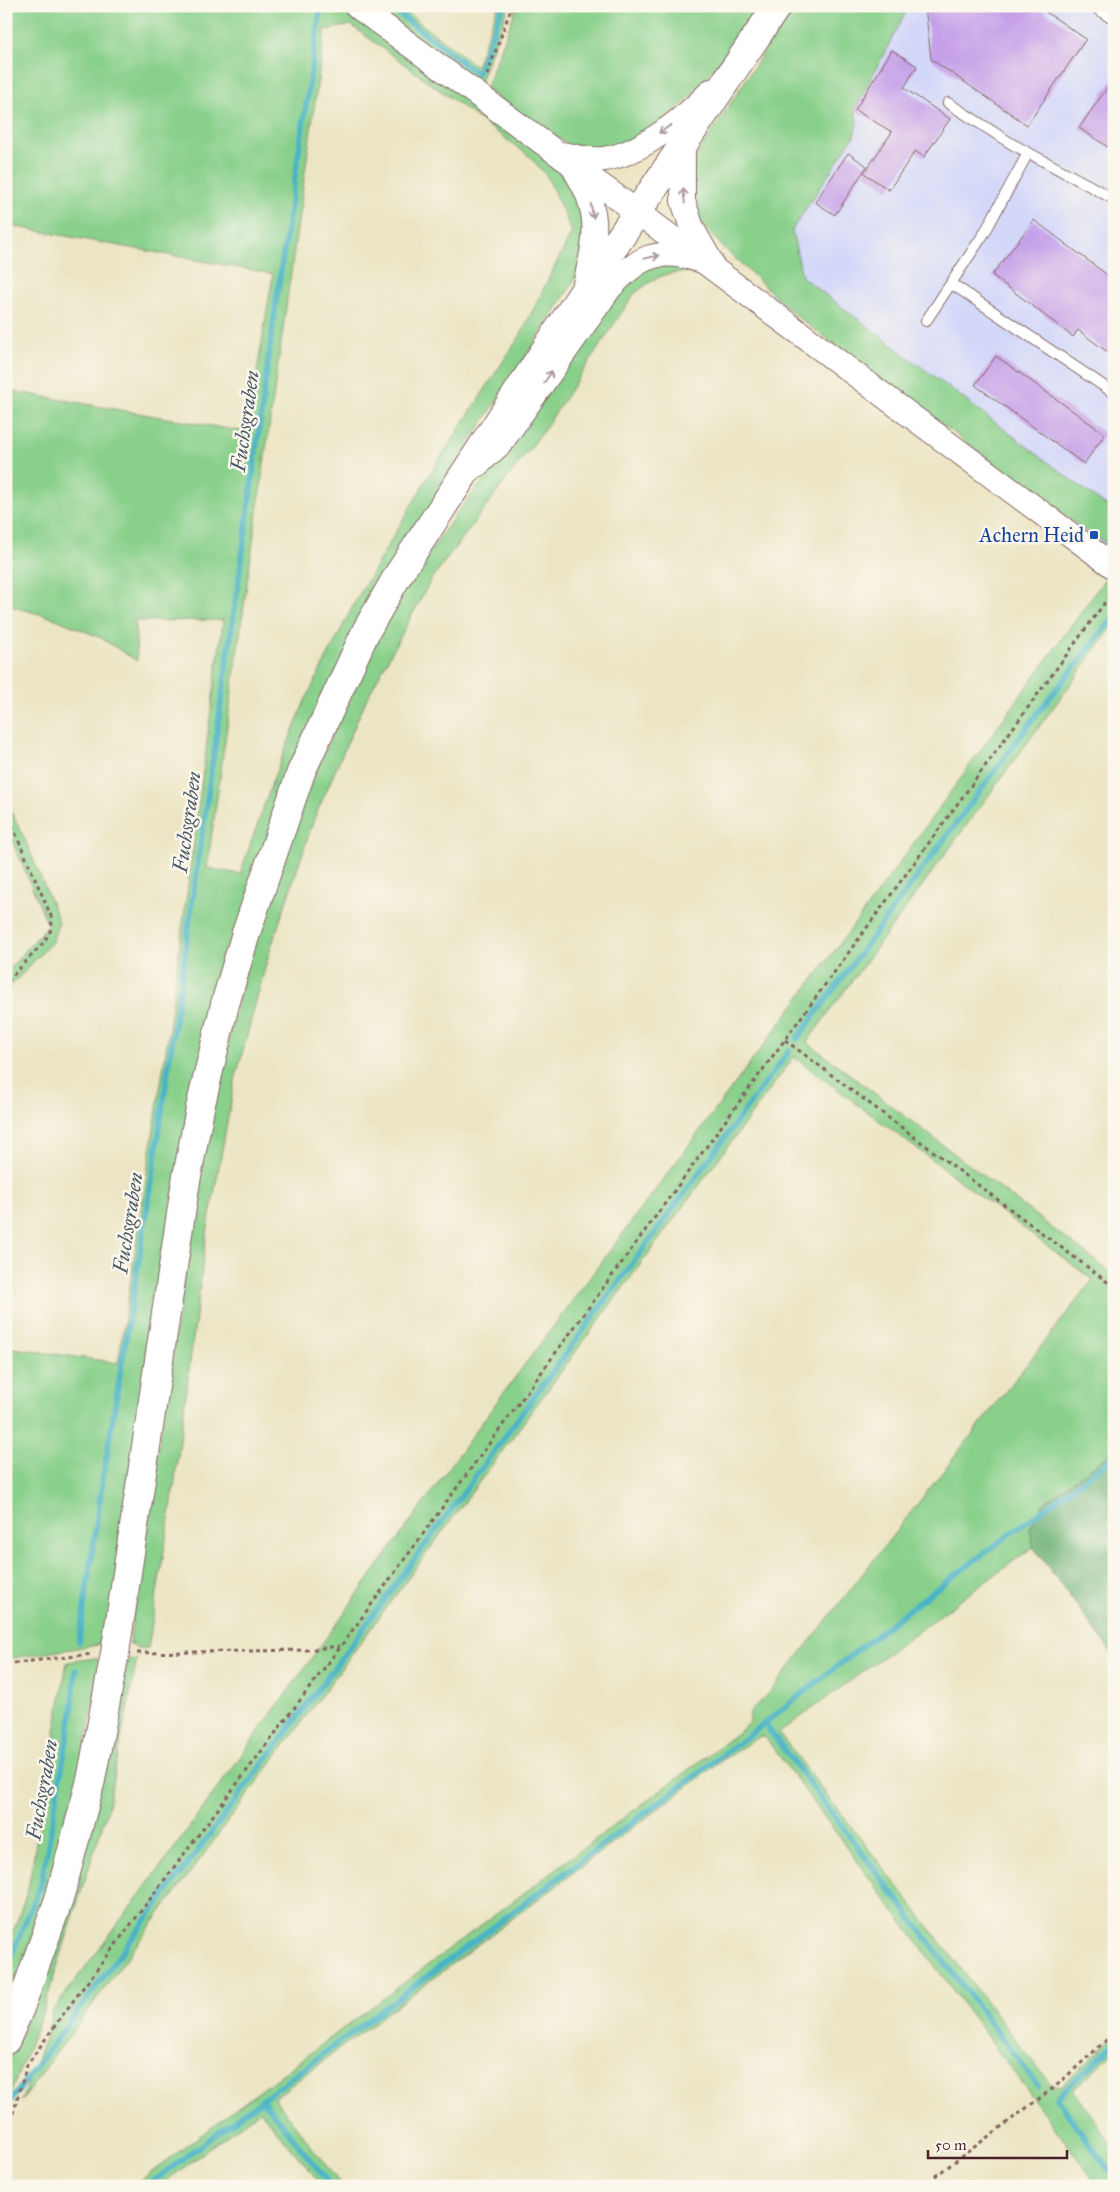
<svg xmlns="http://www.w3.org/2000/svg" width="1120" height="2192" font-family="'IM FELL Great Primer',serif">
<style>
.built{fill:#d3d8f9}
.green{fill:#89d08b;stroke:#6a785b;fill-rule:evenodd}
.forest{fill:#6eb277;stroke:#5c6851}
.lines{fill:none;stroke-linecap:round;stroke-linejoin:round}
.stream{stroke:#48b3c6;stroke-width:5.5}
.building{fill:#c6a0e9}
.service-casing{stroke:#836461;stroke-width:12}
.tertiary-casing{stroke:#836461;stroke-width:26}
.secondary-casing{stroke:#836461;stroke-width:30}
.path{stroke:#836461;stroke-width:3;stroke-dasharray:4 4;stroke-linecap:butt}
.service{stroke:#fff;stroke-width:10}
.tertiary{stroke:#fff;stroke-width:24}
.secondary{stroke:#fff;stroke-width:28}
.oneway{stroke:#ae9aa0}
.transit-dot{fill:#1a4fb4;stroke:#fbf7ec;stroke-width:2}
.labels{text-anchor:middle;stroke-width:5;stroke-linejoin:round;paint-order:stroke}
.transit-label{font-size:20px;fill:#164399;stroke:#fbf7ec;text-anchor:end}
.water-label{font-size:21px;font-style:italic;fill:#495a69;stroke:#fbf7ec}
</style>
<rect width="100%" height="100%" fill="#fbf7ec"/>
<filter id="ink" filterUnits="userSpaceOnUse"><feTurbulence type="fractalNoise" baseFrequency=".02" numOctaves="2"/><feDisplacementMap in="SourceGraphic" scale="10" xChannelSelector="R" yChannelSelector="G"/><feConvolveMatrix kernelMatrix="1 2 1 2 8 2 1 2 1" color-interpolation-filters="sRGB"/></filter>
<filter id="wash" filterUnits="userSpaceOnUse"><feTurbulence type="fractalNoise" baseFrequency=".0096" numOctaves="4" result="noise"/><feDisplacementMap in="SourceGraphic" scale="20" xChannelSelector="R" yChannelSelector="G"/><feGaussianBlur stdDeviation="1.12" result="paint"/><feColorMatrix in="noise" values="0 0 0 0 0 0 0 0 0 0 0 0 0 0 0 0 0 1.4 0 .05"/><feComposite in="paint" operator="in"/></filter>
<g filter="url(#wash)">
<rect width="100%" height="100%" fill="#ece5c5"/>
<path class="built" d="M909 6H1114V553L799 318 770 293 792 230 854 136 857 124 855 110Z"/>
<g class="green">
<path d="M6 6H343L505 125 559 169 581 206 584 254 573 283 453 468 256 870 106 1641 97 1645 6 1659V1347L118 1363 168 1037 223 620 135 621 137 661 101 638 51 617 6 605V390L240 431 248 427 273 274 6 225ZM351 25 528 155 547 176 572 232 521 334 428 477 355 602 304 703 273 780 240 874 207 868 325 30Z"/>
<path d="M374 6H398L476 66 498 6H509L479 84Z"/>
<path d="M517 6H760L734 44 687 100 648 133 608 149 570 145 542 130 486 89Z"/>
<path d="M794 6H909L855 109 857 124 854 136 792 230 802 277 1106 506 1114 504V546L1094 537 799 318 722 246 700 221 689 182 697 155Z"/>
<path d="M678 261 702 274C670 269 658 275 634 294L544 430 432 578 366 700 314 819 269 953 234 1084 206 1238 172 1502 148 1648H138L129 1643 205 1138 247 964 301 806 365 660 392 610 417 570 457 513 504 455 633 273Z"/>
<path d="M1110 572 1114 575V625L807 1042 1114 1275V1451L1044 1503 1030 1528 1033 1547 779 1733 1050 2084 1061 2086 1114 2037V2051L1073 2090 1114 2146V2186H1098L765 1737 760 1736 724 1759 274 2098 342 2186H323L260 2111 159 2186H133L748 1725 750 1712 771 1691 1093 1280 794 1057 21 2101 52 2020 51 2013 173 1850 496 1403 871 902Z"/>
<path d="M6 801 27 844 59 922 52 942 6 991V973L48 925 6 826Z"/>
<path d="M96 1658 101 1662 71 1826 6 2012V1945L15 1927 28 1889 67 1662Z"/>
<path d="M137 1659 107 1811 43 2011 6 2105V2066L22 2033 126 1660Z"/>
</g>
<path class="forest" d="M1114 1451V1656L1033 1547 1030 1528 1044 1503Z"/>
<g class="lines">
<g class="stream">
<path d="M389 6 477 74 503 6"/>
<path d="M797 1039 1036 715 1114 617"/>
<path d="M79 1642 103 1478 153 1174 242 557 276 302 321 6"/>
<path d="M764 1723 1038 2086"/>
<path d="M6 1969 41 1884 72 1713 76 1670"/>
<path d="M1114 2044 1056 2098 1114 2177"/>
<path d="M262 2099 331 2186"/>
<path d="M6 2107 332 1671 789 1051"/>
<path d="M147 2186 756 1730 916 1604 1114 1457"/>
</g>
</g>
<g id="blocks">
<g class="building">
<path d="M925 6H1037L1086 39 1027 125 931 59Z"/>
<path d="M892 50 917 66 904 88 950 119 924 157 915 151 889 190 864 173 892 132 855 110Z"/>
<path d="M1114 78V151L1079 128Z"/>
<path d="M848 153 867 166 835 215 815 202Z"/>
<path d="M1034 220 1114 280V357L1078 330 1073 337 992 275Z"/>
<path d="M996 356 1105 434 1084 464 975 385Z"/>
</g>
</g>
</g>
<g filter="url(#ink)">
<use href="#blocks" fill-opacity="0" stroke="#836461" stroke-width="1"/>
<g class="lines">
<defs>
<g id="service">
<path d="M1093 6 1108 16 1114 7"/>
<path d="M948 103 1012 144 1114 199"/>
<path d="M952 284 1114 393"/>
<path d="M926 321 985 232 1028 153"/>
</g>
<g id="tertiary">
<path d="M357 6 652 223 1114 567"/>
<path d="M683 147V201L692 228 711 262"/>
<path d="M561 154C575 156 589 161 604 159 641 154 686 117 711 91"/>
<path d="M575 170C580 179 586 189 589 198 600 227 592 255 585 284"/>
<path d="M477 465 500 444 609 289C638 257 656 247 699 260"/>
</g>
<path id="secondary" d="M6 2040 20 2008 59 1899 91 1780 115 1653 185 1187 200 1108 225 1004 246 933 301 772 366 631 398 575 582 294 777 6"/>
</defs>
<use href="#service" class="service-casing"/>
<use href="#tertiary" class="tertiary-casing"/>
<use href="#secondary" class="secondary-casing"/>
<g class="path">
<path d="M487 75 512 6"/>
<path d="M6 811 51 916 52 928 44 942 6 983"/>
<path d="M785 1040 1114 1287"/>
<path d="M137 1653 306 1650 340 1646"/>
<path d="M6 1664 93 1654"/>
<path d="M6 2137 27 2065 61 2017 341 1646 1114 590"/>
<path d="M922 2186 1056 2086 1114 2033"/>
</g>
<use href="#service" class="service"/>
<use href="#tertiary" class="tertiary"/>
<use href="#secondary" class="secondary"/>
</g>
<defs><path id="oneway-shaft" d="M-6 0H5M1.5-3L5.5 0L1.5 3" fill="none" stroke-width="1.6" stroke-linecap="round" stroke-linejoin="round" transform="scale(1.25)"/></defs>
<g class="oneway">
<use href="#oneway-shaft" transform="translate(665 129) rotate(146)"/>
<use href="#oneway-shaft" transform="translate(684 196) rotate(-96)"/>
<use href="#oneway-shaft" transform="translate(592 211) rotate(80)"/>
<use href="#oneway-shaft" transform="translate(652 257) rotate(-9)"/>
<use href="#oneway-shaft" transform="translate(548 377) rotate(-56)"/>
</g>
</g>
<rect class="transit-dot" x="1089" y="530" width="10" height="10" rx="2.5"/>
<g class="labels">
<g class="transit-label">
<text x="1084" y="542">Achern Heid</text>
</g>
<g class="water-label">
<text transform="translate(245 421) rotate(-82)" y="7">Fuchsgraben</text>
<text transform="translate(187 822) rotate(-82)" y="7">Fuchsgraben</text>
<text transform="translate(128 1223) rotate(-81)" y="7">Fuchsgraben</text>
<text transform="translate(42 1790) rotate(-80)" y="7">Fuchsgraben</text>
</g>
</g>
<rect width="1120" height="2192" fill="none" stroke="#fbf7ec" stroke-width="25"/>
<path d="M928 2150v8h139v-8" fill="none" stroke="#4a1f2b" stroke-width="2.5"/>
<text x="935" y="2150" font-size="15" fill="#4a1f2b" stroke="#fbf7ec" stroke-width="4" paint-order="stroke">50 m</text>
</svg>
